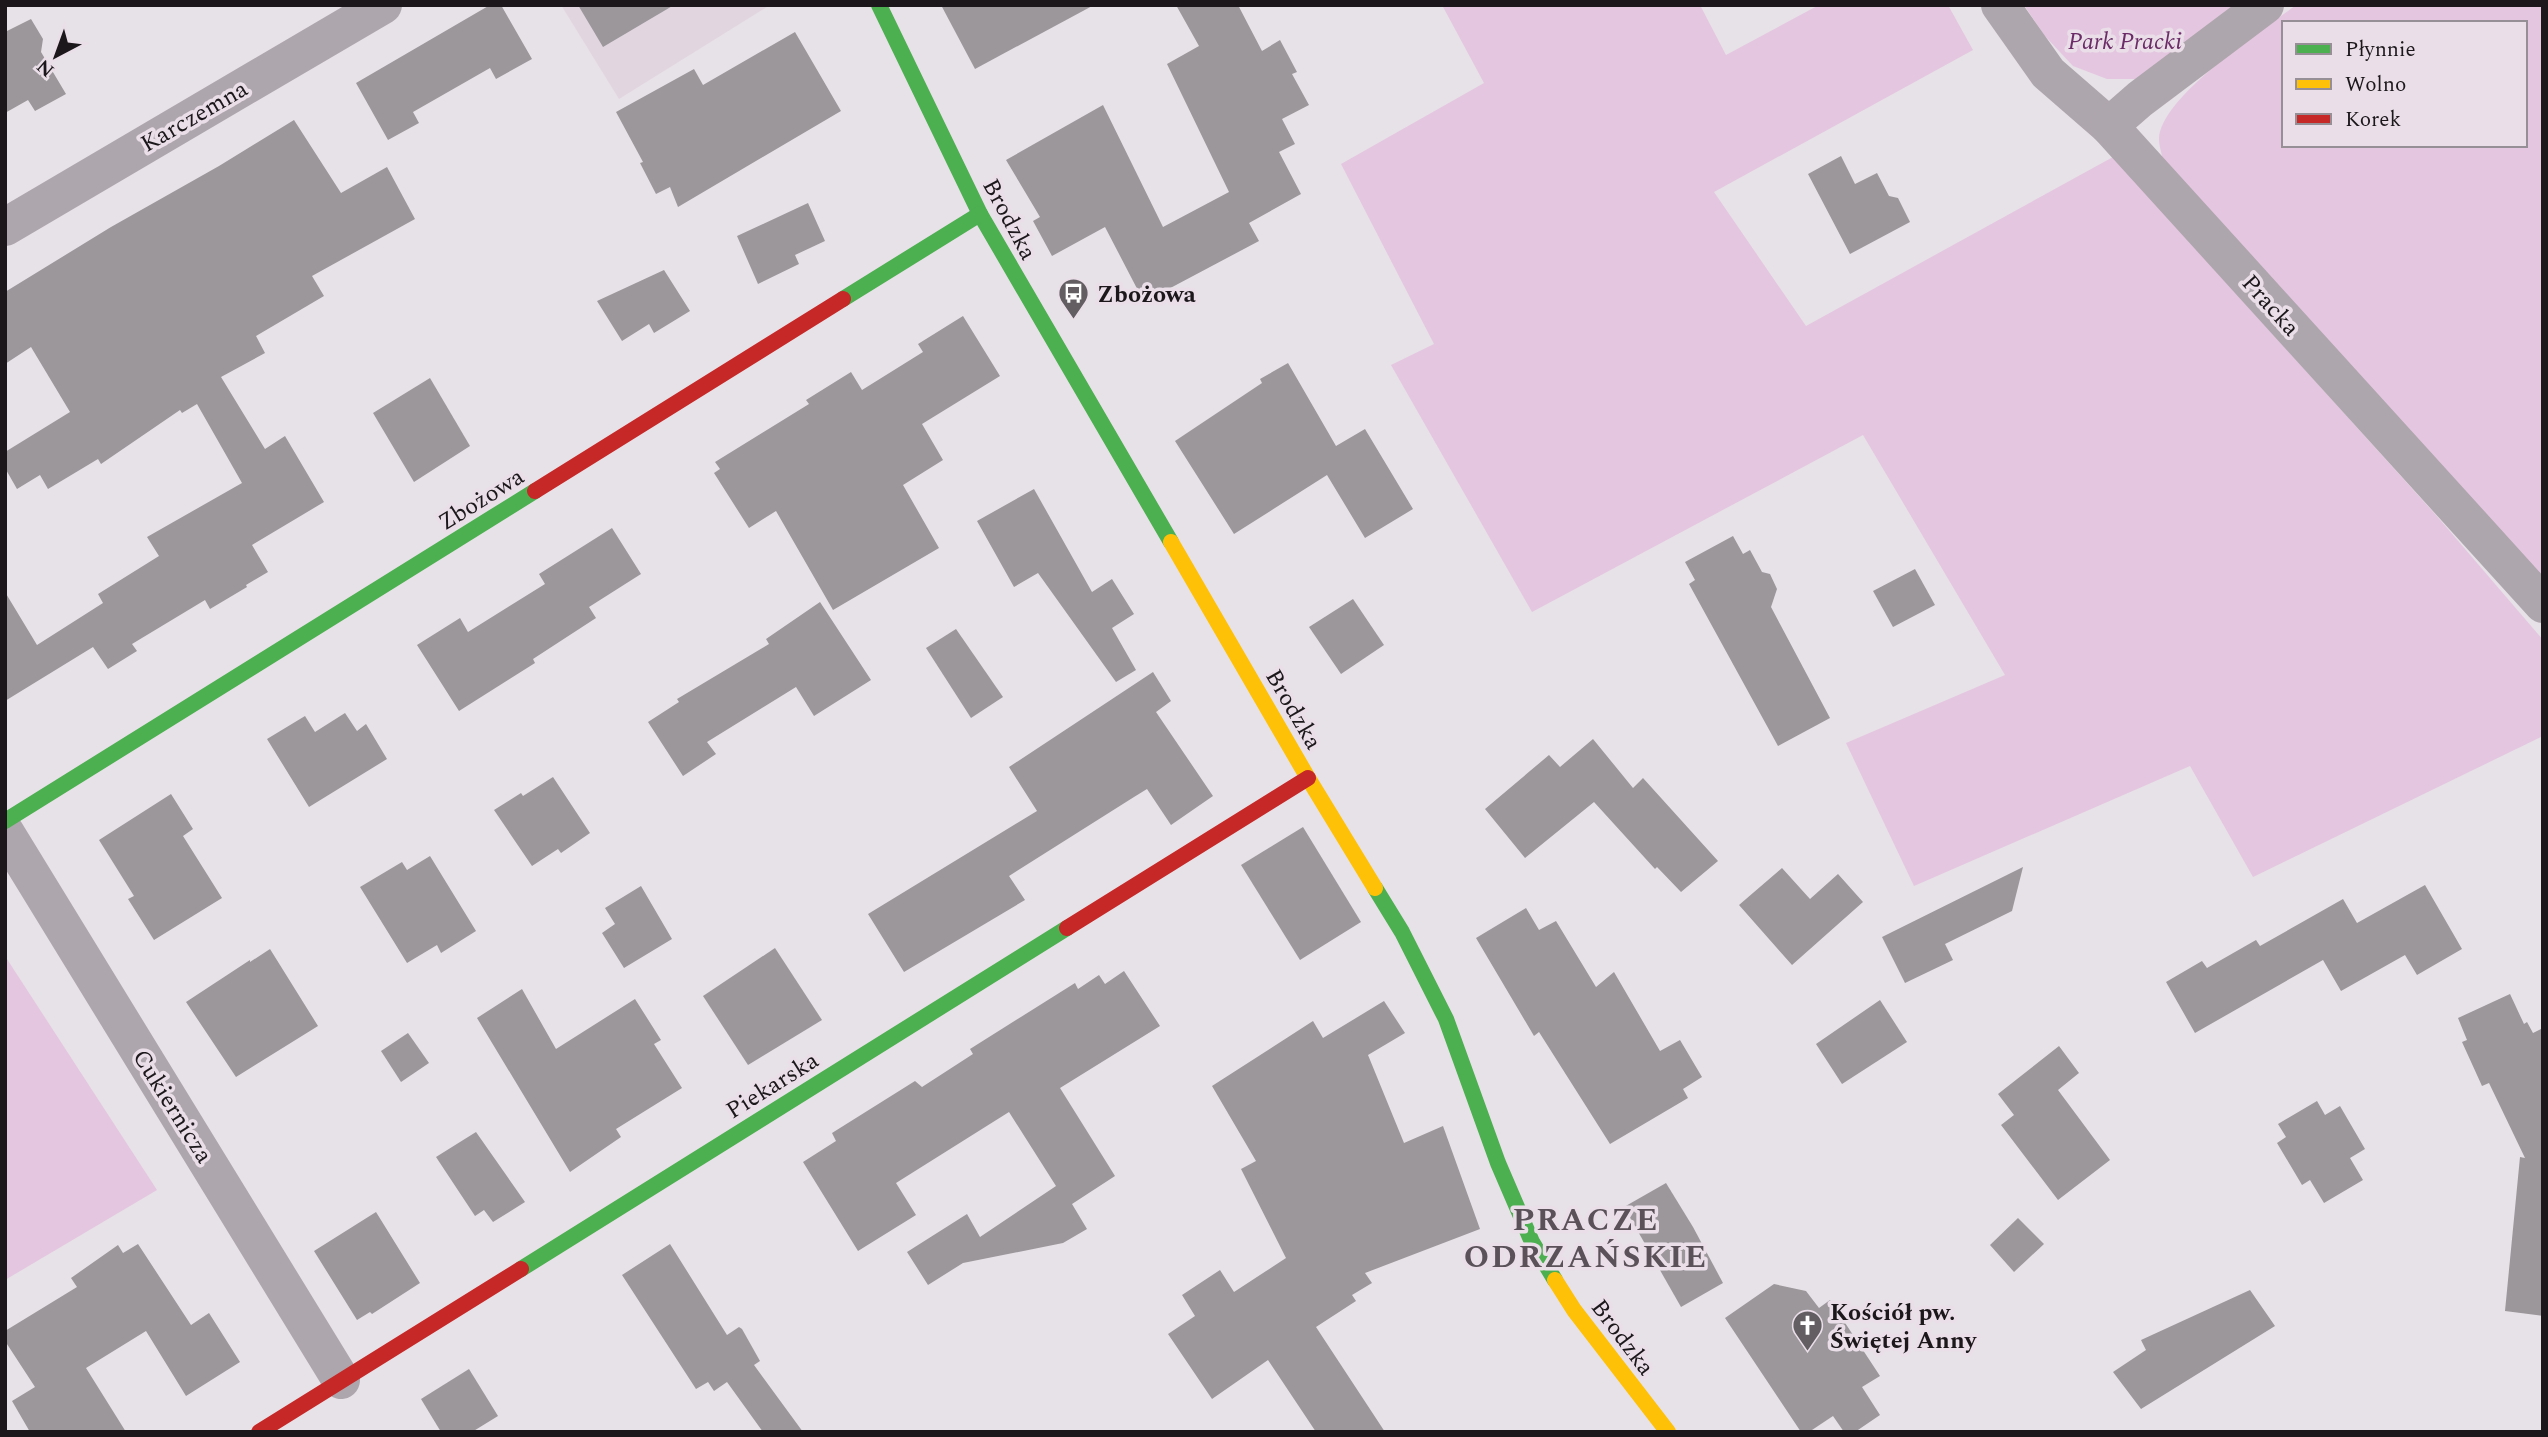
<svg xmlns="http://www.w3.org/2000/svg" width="2548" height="1437" font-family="Spectral,serif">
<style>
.built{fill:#e1d6e0}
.green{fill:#e4c6e1;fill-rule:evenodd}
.building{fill:#9b979b}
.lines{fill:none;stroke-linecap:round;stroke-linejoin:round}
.street{stroke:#aea6ad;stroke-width:38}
.fast{stroke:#4caf50;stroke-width:16}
.slow{stroke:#ffc107;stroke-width:16}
.jam{stroke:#c62828;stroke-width:16}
.labels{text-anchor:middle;stroke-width:7;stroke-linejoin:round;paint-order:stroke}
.park-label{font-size:24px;font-style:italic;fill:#6b2c67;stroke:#eadfe8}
.street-label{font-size:24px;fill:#1b171a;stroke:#eadfe8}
.poi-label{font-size:24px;font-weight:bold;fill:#1b171a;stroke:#eadfe8;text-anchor:start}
.district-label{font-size:32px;font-weight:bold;letter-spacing:2px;fill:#5a5159;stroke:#eadfe8}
</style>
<rect width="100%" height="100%" fill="#e7e2e7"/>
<path class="built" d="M561 5H770L619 99Z"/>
<g class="green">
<path d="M1442 5H1700L1726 55 1819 5H1948L1973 50 1714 192 1806 326 2113 157 2435 514 2543 640V736L2253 877 2190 766 1914 886 1846 743 2005 675 1863 435 1532 612 1391 365 1434 344 1341 164 1484 83Z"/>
<path d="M2024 5H2238L2139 79H2107L2073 66 2044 35Z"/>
<path d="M2296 5H2543V579L2163 161C2162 154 2159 146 2159 139 2161 96 2262 31 2296 5ZM2284 23H2525V145H2284Z"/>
<path d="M5 956 157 1190 5 1280Z"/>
</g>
<g class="building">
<path d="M490 5H501L532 59 496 79 490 68 413 112 419 123 388 140 356 83Z"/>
<path d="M578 5H674L603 47Z"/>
<path d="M941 5H1094L975 69Z"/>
<path d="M1176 5H1238L1262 51 1280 40 1297 72 1292 74 1309 105 1282 119 1295 144 1279 152 1301 194 1249 223 1259 241 1144 302 1105 227 1052 256 1033 221 1040 217 1006 160 1103 105 1163 227 1229 192 1167 64 1199 46Z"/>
<path d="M31 19 43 39 41 52 66 94 35 111 28 100 5 113V32Z"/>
<path d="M795 32 841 111 678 207 670 187 656 194 640 163 643 162 616 112 694 69 703 85Z"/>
<path d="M294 120 341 193 387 167 415 219 312 276 324 296 256 336 265 353 221 377 265 449 285 436 324 502 252 545 268 572 246 585 247 587 210 609 205 600 132 644 137 651 108 669 93 647 5 701V592L37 645 103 603 98 594 159 556 147 537 242 483 197 404 182 413 180 410 101 464 98 459 48 489 40 475 17 489 5 468V452L70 412 31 347 5 364V292L111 227 219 166Z"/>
<path d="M1841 156 1855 184 1877 173 1889 196 1898 198 1910 222 1850 254 1808 174Z"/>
<path d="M808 203 825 241 795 255 799 264 758 284 737 236Z"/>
<path d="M664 270 690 311 654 333 649 324 622 341 597 301Z"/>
<path d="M963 316 1000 376 922 424 943 460 903 485 939 548 833 610 776 511 749 528 714 473 720 469 715 462 809 404 806 400 851 372 862 390 923 352 918 344Z"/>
<path d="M1288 363 1336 446 1365 429 1413 509 1365 538 1327 475 1234 534 1175 441 1262 383 1260 379Z"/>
<path d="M430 378 470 446 414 482 373 413Z"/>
<path d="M1034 489 1092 592 1112 579 1134 614 1112 628 1136 670 1116 682 1038 573 1014 587 977 521Z"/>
<path d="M612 528 641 574 589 607 596 618 533 659 535 663 459 711 417 645 460 618 468 632 545 584 539 574Z"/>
<path d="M1733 536 1743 554 1750 550 1762 572 1770 574 1777 589 1771 607 1830 718 1778 746 1689 584 1695 580 1685 562Z"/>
<path d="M1915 569 1935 605 1893 627 1873 591Z"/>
<path d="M1353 599 1384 645 1341 674 1309 627Z"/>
<path d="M820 602 871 680 814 716 796 687 707 742 716 754 683 776 648 722 679 702 677 699 769 644 766 639Z"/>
<path d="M956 629 1003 697 971 718 926 648Z"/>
<path d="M1153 672 1171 701 1156 712 1213 796 1171 825 1147 789 1134 797 1009 876 1025 900 904 972 868 914 1037 811 1009 767Z"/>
<path d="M345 713 357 731 366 724 387 759 309 807 267 739 305 716 315 732Z"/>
<path d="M1593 739 1633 788 1643 778 1718 861 1681 892 1657 867 1655 869 1594 802 1525 858 1485 809 1549 755 1560 767Z"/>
<path d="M553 777 590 833 561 853 558 849 532 866 494 810 521 793 523 796Z"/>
<path d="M171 794 193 829 183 836 222 898 154 940 128 899 134 896 99 840Z"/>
<path d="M1303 827 1361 922 1300 960 1241 865Z"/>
<path d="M430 856 476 931 441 953 437 945 407 963 360 887 402 862 407 870Z"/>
<path d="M2023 867 2012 911 1945 944 1953 960 1905 983 1882 937Z"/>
<path d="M1782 868 1810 899 1838 874 1863 902 1792 965 1739 905Z"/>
<path d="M2425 885 2462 949 2417 975 2405 955 2341 991 2323 960 2195 1033 2166 982 2202 961 2207 968 2256 940 2260 946 2343 899 2357 923Z"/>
<path d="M641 886 672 939 624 968 602 933 615 924 605 908Z"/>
<path d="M1526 908 1539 930 1556 921 1596 987 1614 972 1660 1051 1680 1040 1702 1077 1683 1089 1688 1098 1610 1144 1539 1032 1534 1036 1476 938Z"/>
<path d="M775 948 822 1020 748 1065 703 996Z"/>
<path d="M270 949 318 1026 236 1077 186 1002 250 960V962Z"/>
<path d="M1124 971 1160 1026 1060 1088 1115 1176 1072 1204 1087 1229 1063 1243 963 1263 928 1285 907 1252 967 1214 980 1237 1056 1186 1009 1112 896 1183 916 1215 858 1251 803 1162 836 1141 832 1133 915 1081 922 1087 973 1054 970 1049 1075 983 1078 989 1099 975 1105 984Z"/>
<path d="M522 989 556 1049 635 999 661 1040 654 1044 682 1088 616 1129 621 1137 570 1172 477 1018Z"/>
<path d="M2510 994 2524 1024 2527 1022 2533 1033 2543 1028V1316L2505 1311 2520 1157 2525 1158 2489 1083 2482 1086 2462 1042 2467 1040 2458 1018Z"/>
<path d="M1880 1000 1907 1042 1842 1084 1816 1044Z"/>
<path d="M1384 1001 1405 1033 1368 1055 1404 1143 1443 1126 1480 1229 1365 1273 1372 1283 1352 1295 1356 1301 1316 1327 1385 1432H1316L1268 1360 1212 1399 1168 1334 1195 1316 1182 1295 1220 1270 1234 1292 1286 1258 1241 1169 1256 1161 1212 1086 1313 1021 1323 1038Z"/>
<path d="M408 1033 429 1063 401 1082 381 1051Z"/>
<path d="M2059 1046 2079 1073 2058 1090 2110 1160 2058 1200 2001 1125 2014 1115 1998 1094Z"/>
<path d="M2317 1101 2325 1115 2340 1106 2365 1149 2350 1158 2363 1180 2324 1203 2310 1180 2302 1185 2277 1143 2286 1137 2278 1124Z"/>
<path d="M476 1132 525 1202 493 1222 484 1210 475 1216 436 1157Z"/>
<path d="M1666 1183 1693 1227 1723 1283 1681 1307 1624 1207Z"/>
<path d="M376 1212 420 1283 372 1314 370 1312 357 1320 314 1251Z"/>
<path d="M2018 1218 2044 1244 2014 1272 1990 1245Z"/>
<path d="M138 1244 191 1325 209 1313 240 1362 186 1396 146 1331 86 1368 126 1432H30L12 1401 35 1387 5 1341V1331L77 1287 71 1278 118 1245 123 1253Z"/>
<path d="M670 1244 727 1335 739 1327 742 1329 760 1361 754 1365 803 1432H763L727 1382 714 1391 708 1382 696 1389 622 1275Z"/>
<path d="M1774 1284 1806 1291 1819 1308 1830 1300 1880 1376 1862 1387 1880 1415 1855 1432H1844L1833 1416 1809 1432H1801L1725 1318Z"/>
<path d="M2250 1290 2275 1326 2141 1409 2113 1372 2146 1350 2141 1340Z"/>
<path d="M469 1369 498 1416 472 1432H441L421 1399Z"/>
</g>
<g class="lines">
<g class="street">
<path d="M2000 5 2048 73 2109 126 2543 604"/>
<path d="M2109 126 2140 99 2265 5"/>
<path d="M5 227 383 5"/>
<path d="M5 832 341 1380"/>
</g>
<g class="fast">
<path d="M879 5 980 214 1171 542"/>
<path d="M843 299 980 214"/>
<path d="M5 821 535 491"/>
<path d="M1375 888 1402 932 1446 1019 1498 1163 1532 1242 1555 1280"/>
<path d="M521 1269 1067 928"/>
</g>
<g class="slow">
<path d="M1171 542 1308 778 1375 888"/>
<path d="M1555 1280 1574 1310 1668 1432"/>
</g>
<g class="jam">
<path d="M535 491 843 299"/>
<path d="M1067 928 1308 778"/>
<path d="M259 1432 521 1269"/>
</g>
</g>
<defs>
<symbol id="bus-pin" viewBox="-11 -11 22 30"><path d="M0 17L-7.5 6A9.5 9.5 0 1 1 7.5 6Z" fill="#625e62" stroke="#eadfe8"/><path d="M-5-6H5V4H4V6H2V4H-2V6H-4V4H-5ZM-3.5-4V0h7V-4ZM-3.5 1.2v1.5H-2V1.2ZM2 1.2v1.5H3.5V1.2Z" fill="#fff"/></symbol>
<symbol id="church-pin" viewBox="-11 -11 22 30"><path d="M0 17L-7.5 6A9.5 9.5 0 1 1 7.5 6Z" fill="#625e62" stroke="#eadfe8"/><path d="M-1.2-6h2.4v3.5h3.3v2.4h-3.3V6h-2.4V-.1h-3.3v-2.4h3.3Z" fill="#fff"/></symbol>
</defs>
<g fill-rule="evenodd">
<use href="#bus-pin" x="1056" y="276" width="35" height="47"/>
<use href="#church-pin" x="1790" y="1308" width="35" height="47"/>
</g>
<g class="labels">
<g class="park-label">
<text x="2125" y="49">Park Pracki</text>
</g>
<g class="street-label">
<text transform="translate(194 116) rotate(-30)" y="8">Karczemna</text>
<text transform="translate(1010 219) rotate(62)" y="8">Brodzka</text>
<text transform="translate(2271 305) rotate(48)" y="8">Pracka</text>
<text transform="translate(481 499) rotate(-32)" y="8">Zbożowa</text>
<text transform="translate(1294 709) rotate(60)" y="8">Brodzka</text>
<text transform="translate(772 1085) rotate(-32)" y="8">Piekarska</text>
<text transform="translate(173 1106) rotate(58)" y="8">Cukiernicza</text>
<text transform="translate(1623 1337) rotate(53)" y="8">Brodzka</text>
</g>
<g class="poi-label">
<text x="1097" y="302">Zbożowa</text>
<text x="1830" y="1320">Kościół pw.<tspan x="1830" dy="28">Świętej Anny</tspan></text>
</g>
<g class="district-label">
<text x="1586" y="1230">PRACZE<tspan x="1586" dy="37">ODRZAŃSKIE</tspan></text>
</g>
</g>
<rect width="2548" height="1437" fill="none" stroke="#1b171a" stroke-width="14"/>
<rect x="2282" y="21" width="245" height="126" fill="#eadfe8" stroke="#978f96" stroke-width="2"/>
<rect x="2296" y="44" width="35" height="10" fill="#4caf50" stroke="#978f96" stroke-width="2"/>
<text x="2345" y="56" font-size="21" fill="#1b171a">Płynnie</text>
<rect x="2296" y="79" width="35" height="10" fill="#ffc107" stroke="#978f96" stroke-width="2"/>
<text x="2345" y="91" font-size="21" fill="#1b171a">Wolno</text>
<rect x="2296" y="114" width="35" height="10" fill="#c62828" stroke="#978f96" stroke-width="2"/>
<text x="2345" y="126" font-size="21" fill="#1b171a">Korek</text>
<g transform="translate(56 56) rotate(221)" stroke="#eadfe8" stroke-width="5" paint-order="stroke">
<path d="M0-5L12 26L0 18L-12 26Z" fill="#1b171a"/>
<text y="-10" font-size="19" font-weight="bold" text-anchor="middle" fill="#1b171a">N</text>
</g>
</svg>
